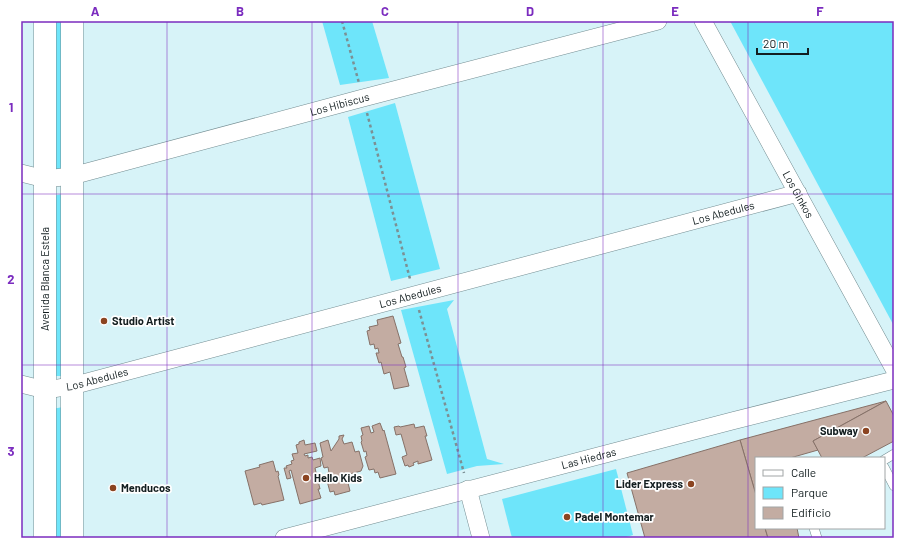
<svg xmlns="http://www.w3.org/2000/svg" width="915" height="559" font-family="Barlow,sans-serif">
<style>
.green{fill:#6ee5fa}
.building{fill:#c3aca2;stroke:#867168}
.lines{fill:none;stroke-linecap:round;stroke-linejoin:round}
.service-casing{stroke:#738d92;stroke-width:10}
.minor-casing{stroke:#738d92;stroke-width:18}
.secondary-casing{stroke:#738d92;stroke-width:23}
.path{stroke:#7c9094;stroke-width:2.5;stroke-dasharray:3 3;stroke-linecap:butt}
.service{stroke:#fff;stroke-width:9}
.minor{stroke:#fff;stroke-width:17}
.secondary{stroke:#fff;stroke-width:22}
.grid{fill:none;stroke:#7b2cbf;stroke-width:1;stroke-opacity:0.55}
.poi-dot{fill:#8b4421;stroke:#fff;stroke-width:1.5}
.labels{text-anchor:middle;stroke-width:3.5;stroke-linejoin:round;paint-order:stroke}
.street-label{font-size:11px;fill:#131e20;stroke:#fff}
.poi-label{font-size:11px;font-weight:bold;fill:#131e20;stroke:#fff;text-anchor:start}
.neatline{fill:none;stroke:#7b2cbf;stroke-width:1.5}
.grid-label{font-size:13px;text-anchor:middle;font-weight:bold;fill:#7b2cbf}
</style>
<rect width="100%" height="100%" fill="#d7f3f8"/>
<g class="green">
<rect x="52" y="21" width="11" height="149"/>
<path d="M322 21H372L389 78 340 85Z"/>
<path d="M730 21H894V326Z"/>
<path d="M395 103 440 269 391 281 348 117Z"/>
<path d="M63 194V376H52V196Z"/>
<path d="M454 300 447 309 487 459 504 464 477 466 447 474 401 310Z"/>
<path d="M63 407 64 538H54L52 409Z"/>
<path d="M616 469 633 535 623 538H512L502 499Z"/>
</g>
<g class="building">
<path d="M393 316 401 343 398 344 402 357H403L406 367 404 368 409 386 394 389 390 372 384 374 381 362 379 363 376 353H379L378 348 375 349 374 344 370 345 367 331 370 330 369 327 378 325 377 320Z"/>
<path d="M886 401 813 441 818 450 790 458H756V495L740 440Z"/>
<path d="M886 401 894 416V441L862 458H822L813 441Z"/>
<path d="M380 423 383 431 384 430 396 474 380 478 378 472 375 473 374 469 369 470 365 457 367 456 366 451 364 452 361 442 362 441 361 436 363 435 361 428 369 426 371 433 374 432 372 426Z"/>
<path d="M414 424 415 428 424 426 427 436H425L432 460 418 464V461L413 463 414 465 409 467 408 465 405 466 402 457 407 455 401 434 396 435 394 427 399 426 400 427Z"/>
<path d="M344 435 342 439 344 444 352 442 355 452 359 451 363 466 361 471 346 475 350 491 335 495 334 491 330 492 326 477 328 476 327 473H329L328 467 324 468 321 458 323 457 320 443 328 440 331 451 339 439V436Z"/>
<path d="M304 440 305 445 315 443 317 451 304 454 305 456 308 455V458L312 457 313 460 320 458 321 466 315 468 320 489H318L321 498 300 504 291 470 289 471 291 478 287 479 284 468H287L286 466 292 464 291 461 294 460 292 454 298 453 296 445 299 444V442Z"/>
<path d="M740 440 756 495V528H765L768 538H645L627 473Z"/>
<path d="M273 461 276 472 278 471 279 475 278 476 284 500 262 505 261 503 254 505 245 471 260 467 259 465Z"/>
<path d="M765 528H797L799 538H768Z"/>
</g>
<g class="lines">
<defs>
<g id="service">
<path d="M884 460 894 454"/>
<path d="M884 467 894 486"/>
<path d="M814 528 817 538"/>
</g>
<g id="minor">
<path id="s1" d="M703 21 894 369"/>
<path id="s2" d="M21 173 45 179 72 176 363 98 658 21"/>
<path id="s3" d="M21 384 45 390 72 386 798 193"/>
<path d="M468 489 481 538"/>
<path id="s4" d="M284 538 732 421 894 380"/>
</g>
<g id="secondary">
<path d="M45 21V538"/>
<path d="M72 538V21"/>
</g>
</defs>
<use href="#service" class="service-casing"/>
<use href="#minor" class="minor-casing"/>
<use href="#secondary" class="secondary-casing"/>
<g class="path">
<path d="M342 21 359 83"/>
<path d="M367 113 410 279"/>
<path d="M419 310 464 473"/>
</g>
<use href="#service" class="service"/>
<use href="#minor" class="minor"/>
<use href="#secondary" class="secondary"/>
</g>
<path class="grid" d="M167 21V538M312 21V538M458 21V538M603 21V538M748 21V538M21 194H894M21 365H894"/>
<g class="poi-dot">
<circle cx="104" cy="321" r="4"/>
<circle cx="866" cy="431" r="4"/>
<circle cx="306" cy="478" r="4"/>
<circle cx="691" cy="484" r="4"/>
<circle cx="113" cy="488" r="4"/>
<circle cx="567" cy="517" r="4"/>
</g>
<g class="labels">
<g class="street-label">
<text dy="4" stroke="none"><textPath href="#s2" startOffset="329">Los Hibiscus</textPath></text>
<text dy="4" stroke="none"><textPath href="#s1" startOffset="198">Los Ginkos</textPath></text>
<text dy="4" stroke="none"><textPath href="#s3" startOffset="726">Los Abedules</textPath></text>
<text transform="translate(45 279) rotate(-90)" y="4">Avenida Blanca Estela</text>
<text dy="4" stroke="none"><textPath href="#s3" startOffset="402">Los Abedules</textPath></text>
<text dy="4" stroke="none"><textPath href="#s3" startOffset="78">Los Abedules</textPath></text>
<text dy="4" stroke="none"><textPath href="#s4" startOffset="315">Las Hiedras</textPath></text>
</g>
<g class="poi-label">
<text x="112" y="325">Studio Artist</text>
<text x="858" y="435" text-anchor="end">Subway</text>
<text x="314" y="482">Hello Kids</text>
<text x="683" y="488" text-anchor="end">Lider Express</text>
<text x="121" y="492">Menducos</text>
<text x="575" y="521">Padel Montemar</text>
</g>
</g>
<rect width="915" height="559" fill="none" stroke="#ffffff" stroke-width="44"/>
<rect x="755" y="457" width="130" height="72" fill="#ffffff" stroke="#a1a5a6"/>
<rect x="763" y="470" width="20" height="6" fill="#ffffff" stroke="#a1a5a6"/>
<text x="791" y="477" font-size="12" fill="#131e20">Calle</text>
<rect x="763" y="487" width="20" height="12" fill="#6ee5fa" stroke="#a1a5a6"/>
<text x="791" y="497" font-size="12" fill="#131e20">Parque</text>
<rect x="763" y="507" width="20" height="12" fill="#c3aca2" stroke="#a1a5a6"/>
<text x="791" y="517" font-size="12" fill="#131e20">Edificio</text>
<path d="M757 48v6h51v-6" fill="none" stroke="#131e20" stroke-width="2"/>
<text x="763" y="48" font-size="12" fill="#131e20" stroke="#ffffff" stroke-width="3" paint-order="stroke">20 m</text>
<rect x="22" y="22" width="871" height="515" class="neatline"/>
<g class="grid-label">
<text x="95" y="16">A</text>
<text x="240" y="16">B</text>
<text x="385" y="16">C</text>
<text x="530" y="16">D</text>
<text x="675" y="16">E</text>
<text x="820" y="16">F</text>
<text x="11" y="112">1</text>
<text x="11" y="284">2</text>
<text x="11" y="456">3</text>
</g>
</svg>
